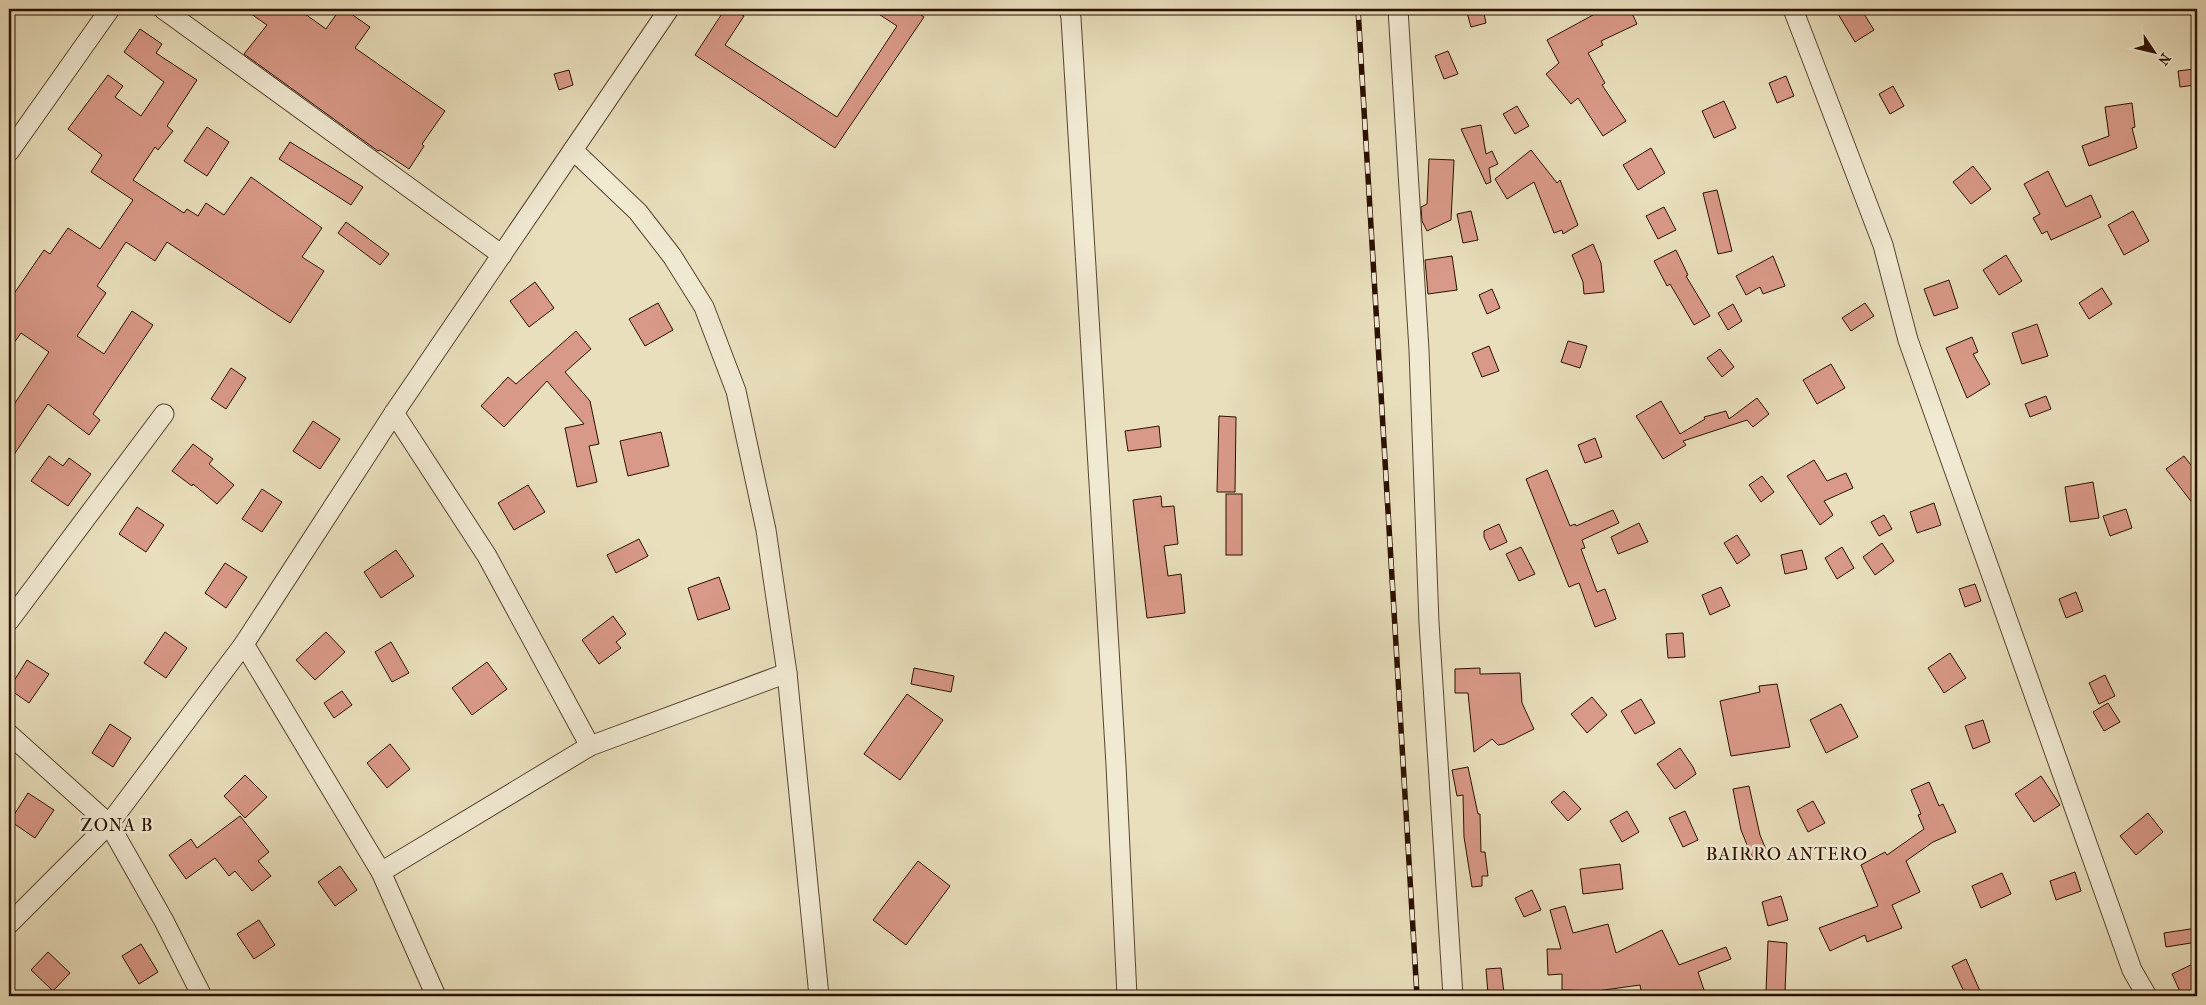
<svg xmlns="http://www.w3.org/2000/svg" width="2206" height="1005" font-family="'IM FELL French Canon',serif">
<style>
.building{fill:#d99988;stroke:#2b0f00}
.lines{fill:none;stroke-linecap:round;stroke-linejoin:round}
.minor-casing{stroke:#5a432f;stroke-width:21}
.minor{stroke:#f1ead3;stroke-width:19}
.rail-casing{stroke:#2b0f00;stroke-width:5.5}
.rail{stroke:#f1ead3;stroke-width:4;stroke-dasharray:11;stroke-linecap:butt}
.labels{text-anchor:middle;stroke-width:5;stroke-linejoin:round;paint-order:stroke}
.neighbourhood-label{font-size:18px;letter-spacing:1px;fill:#2b0f00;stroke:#f1ead3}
</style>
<rect width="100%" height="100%" fill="#e9dfbc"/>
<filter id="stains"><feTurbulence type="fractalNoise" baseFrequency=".004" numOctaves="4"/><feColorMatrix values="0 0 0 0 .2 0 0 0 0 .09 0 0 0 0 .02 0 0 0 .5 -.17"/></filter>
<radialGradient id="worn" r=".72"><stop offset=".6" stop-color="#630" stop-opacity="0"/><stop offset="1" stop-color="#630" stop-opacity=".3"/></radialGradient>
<g class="building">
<path d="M244 9H298L326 29 340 9H344L370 27 355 48 445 111 422 144 424 146 409 169 380 150 378 151 244 54 267 25Z"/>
<path d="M725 9H744L742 15 744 16 725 45 837 117 897 26 871 9H912L924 17 835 148 695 55Z"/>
<path d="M1466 9H1483L1486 23 1471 27Z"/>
<path d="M1604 9H1630L1637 24 1601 41 1603 45 1588 53 1605 83 1602 85 1626 121 1603 136 1578 98 1571 104 1546 74 1559 63 1547 40Z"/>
<path d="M1835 9H1861L1874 30 1855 42Z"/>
<path d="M140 29 162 44 156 53 197 80 167 126 173 131 158 150 155 147 133 180 184 213 187 209 198 216 206 203 224 215 251 177 322 228 302 257 324 271 290 323 167 242 155 261 126 242 97 286 106 293 77 336 104 354 132 311 153 325 93 414 100 420 89 435 48 404 9 462V412L49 352 21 333 9 350V301L44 250 50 254 68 228 100 249 133 200 91 172 102 155 68 129 108 75 123 86 115 97 141 116 164 82 124 52Z"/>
<path d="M1448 51 1458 74 1444 79 1435 56Z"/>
<path d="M2194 69 2195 85 2180 87 2178 71Z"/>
<path d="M569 70 573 85 559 90 554 74Z"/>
<path d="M1786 76 1794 96 1777 103 1769 83Z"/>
<path d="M1893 86 1904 106 1890 114 1879 94Z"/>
<path d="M1724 101 1736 128 1714 138 1702 111Z"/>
<path d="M2132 103 2135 127 2132 128 2137 148 2089 166 2082 146 2109 136 2105 107Z"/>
<path d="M1517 106 1529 126 1515 134 1503 114Z"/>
<path d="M1481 125 1486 154 1492 151 1498 164 1489 168 1491 182 1486 184 1461 129Z"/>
<path d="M207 127 229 142 207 176 184 161Z"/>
<path d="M290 142 363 187 351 205 279 159Z"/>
<path d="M1651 148 1665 173 1638 190 1623 165Z"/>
<path d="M1531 150 1557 183 1560 180 1578 225 1563 234 1562 230 1554 233 1534 182 1507 199 1495 179Z"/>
<path d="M1429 159 1454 160 1451 220 1427 231 1422 221 1421 207 1427 204Z"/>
<path d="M1973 166 1991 189 1971 204 1953 182Z"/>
<path d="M2048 171 2066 207 2091 195 2101 217 2051 240 2047 231 2042 234 2033 218 2040 214 2024 184Z"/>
<path d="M1717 190 1732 251 1718 254 1703 193Z"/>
<path d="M1664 207 1676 230 1658 239 1646 216Z"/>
<path d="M1471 211 1478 240 1463 243 1457 214Z"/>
<path d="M2133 211 2149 241 2124 255 2108 225Z"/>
<path d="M346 222 389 254 380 265 338 233Z"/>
<path d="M1593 244 1601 263 1604 292 1584 294 1583 282 1572 255Z"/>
<path d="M1676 250 1688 275 1686 276 1710 316 1694 325 1670 284 1667 286 1654 261Z"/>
<path d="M2006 255 2022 281 1999 295 1983 270Z"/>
<path d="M1452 256 1457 290 1428 294 1425 260Z"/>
<path d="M1773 256 1785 286 1763 294 1760 287 1746 295 1736 276Z"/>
<path d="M1949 280 1958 308 1934 316 1924 289Z"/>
<path d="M535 282 554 308 529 327 510 301Z"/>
<path d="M2102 288 2112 304 2089 319 2079 303Z"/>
<path d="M1492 289 1500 308 1487 314 1479 295Z"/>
<path d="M658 303 673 330 645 346 629 319Z"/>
<path d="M1865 303 1874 316 1851 331 1842 318Z"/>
<path d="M1733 304 1742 321 1728 330 1718 313Z"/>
<path d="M2037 324 2048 356 2022 364 2012 333Z"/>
<path d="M576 331 591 349 565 372 590 401 599 444 589 446 597 482 577 487 565 428 584 424 547 381 504 427 481 406 508 377 516 384Z"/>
<path d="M1972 337 1978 352 1973 354 1990 384 1967 398 1946 348Z"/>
<path d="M1568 341 1587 346 1580 368 1561 362Z"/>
<path d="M1489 346 1499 371 1482 377 1472 353Z"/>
<path d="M1720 349 1734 367 1722 377 1707 358Z"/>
<path d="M1831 364 1845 388 1817 404 1803 380Z"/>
<path d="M231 368 246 378 226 409 211 399Z"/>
<path d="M2046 396 2051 409 2030 417 2025 404Z"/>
<path d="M1757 398 1769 414 1753 427 1747 420 1683 441 1686 445 1663 459 1636 416 1661 401 1680 434 1705 419 1704 417 1726 411 1729 419Z"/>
<path d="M1219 416 1236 417 1235 492H1217Z"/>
<path d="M313 421 340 439 320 469 293 451Z"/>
<path d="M1159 426 1161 447 1128 451 1125 431Z"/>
<path d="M661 432 669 466 628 476 620 441Z"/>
<path d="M1595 438 1602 457 1585 463 1578 445Z"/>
<path d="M193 444 213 459 209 464 234 485 217 504 193 484 192 486 172 471Z"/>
<path d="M49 456 63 466 69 458 91 474 68 506 31 481Z"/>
<path d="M2184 456 2197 473V509L2166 469Z"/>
<path d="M1814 460 1827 481 1846 473 1853 488 1824 501 1833 515 1820 525 1787 476Z"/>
<path d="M1547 470 1570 526 1575 524 1576 526 1613 510 1619 523 1582 540 1585 548 1581 549 1597 592 1605 589 1616 619 1595 627 1579 583 1569 587 1526 479Z"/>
<path d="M1762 476 1774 492 1761 502 1749 485Z"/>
<path d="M2093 482 2099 518 2070 522 2065 487Z"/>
<path d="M528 485 545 512 514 530 498 503Z"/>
<path d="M262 489 282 502 262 532 242 519Z"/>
<rect x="1226" y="494" width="16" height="61"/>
<path d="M1161 496 1162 507 1174 506 1178 544 1164 546 1168 576 1181 574 1185 613 1147 618 1133 500Z"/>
<path d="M1934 503 1941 525 1917 533 1910 512Z"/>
<path d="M137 507 164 525 146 552 119 534Z"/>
<path d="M2126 509 2132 528 2110 536 2103 516Z"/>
<path d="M1884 515 1892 529 1879 536 1871 522Z"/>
<path d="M1639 523 1648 542 1618 554 1611 537Z"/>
<path d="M1499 524 1507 542 1490 550 1484 537V531Z"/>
<path d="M1737 535 1750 555 1737 564 1724 543Z"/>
<path d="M639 539 648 556 616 573 607 555Z"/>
<path d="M1882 543 1894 561 1875 575 1863 557Z"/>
<path d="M1521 547 1535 574 1519 581 1506 554Z"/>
<path d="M1842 547 1854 568 1837 579 1825 558Z"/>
<path d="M396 550 414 576 381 598 364 572Z"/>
<path d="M1802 550 1807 569 1785 574 1781 555Z"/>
<path d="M225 563 247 577 226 608 205 593Z"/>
<path d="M719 577 730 609 698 620 688 588Z"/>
<path d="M1975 584 1981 601 1965 607 1959 589Z"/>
<path d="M1721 587 1730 606 1710 615 1702 595Z"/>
<path d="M2076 592 2083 611 2066 618 2059 599Z"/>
<path d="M613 616 626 634 616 642 621 648 599 664 582 640Z"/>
<path d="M165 632 187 648 166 678 144 663Z"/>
<path d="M326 632 345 652 315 680 296 660Z"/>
<path d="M1683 633 1685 657 1668 658 1666 634Z"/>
<path d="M391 642 409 673 392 682 375 652Z"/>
<path d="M1950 653 1966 678 1944 693 1928 668Z"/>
<path d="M27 660 49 674 29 703 9 689Z"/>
<path d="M487 662 507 689 472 715 452 688Z"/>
<path d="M914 668 954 676 951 692 911 684Z"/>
<path d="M1480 668V674L1520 673 1522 703 1534 729 1504 744 1498 745 1492 739 1474 752 1468 693H1455V669Z"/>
<path d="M2105 675 2115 696 2099 704 2089 683Z"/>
<path d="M1777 684 1790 747 1731 756 1720 701 1760 692 1759 686Z"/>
<path d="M342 691 352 705 334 718 324 703Z"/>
<path d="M907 694 943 720 900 780 864 754Z"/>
<path d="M1592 697 1607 715 1587 733 1571 714Z"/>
<path d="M1641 699 1655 723 1635 734 1621 711Z"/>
<path d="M2108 703 2120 722 2104 731 2093 712Z"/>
<path d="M1841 704 1858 737 1826 753 1810 720Z"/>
<path d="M1983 720 1990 742 1973 749 1965 726Z"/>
<path d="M110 724 131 738 113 767 92 753Z"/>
<path d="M390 744 410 769 387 788 367 763Z"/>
<path d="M1680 748 1693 767 1696 774 1675 789 1657 764Z"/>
<path d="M1468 767 1478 814H1480L1481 852H1485L1488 876H1482V886L1472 887 1464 837 1463 795 1457 796 1452 770Z"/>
<path d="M245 775 267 797 245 818 224 796Z"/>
<path d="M2041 776 2060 805 2034 822 2015 794Z"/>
<path d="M1929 782 1939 806 1943 804 1956 832 1933 842 1906 861 1920 892 1892 905 1902 928 1867 942 1865 935 1830 951 1819 928 1878 906 1861 865 1885 852 1887 855 1924 829 1918 815 1921 814 1911 790Z"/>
<path d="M1749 786 1760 835 1767 852 1752 857 1741 830 1733 789Z"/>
<path d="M1564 791 1581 809 1568 821 1551 802Z"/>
<path d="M28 793 54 810 35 838 10 821Z"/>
<path d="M1813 801 1825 823 1808 832 1797 810Z"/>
<path d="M1627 811 1639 832 1622 842 1610 821Z"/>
<path d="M1685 811 1698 840 1683 847 1669 818Z"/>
<path d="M2148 813 2163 832 2136 855 2120 836Z"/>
<path d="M240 816 269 852 258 861 271 876 252 891 235 871 229 876 215 858 186 879 169 855 191 839 197 848Z"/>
<path d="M918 861 950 886 906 945 873 920Z"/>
<path d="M1620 864 1623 889 1583 894 1580 869Z"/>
<path d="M340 866 357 890 335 906 318 882Z"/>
<path d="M2075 872 2081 891 2056 900 2050 881Z"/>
<path d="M2002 873 2011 894 1981 908 1972 886Z"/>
<path d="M1532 890 1541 910 1524 917 1515 898Z"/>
<path d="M1781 896 1788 920 1768 926 1762 902Z"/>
<path d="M1565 906 1573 933 1608 924 1616 953 1662 930 1679 965 1726 947 1731 959 1698 972 1706 996H1642L1640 985 1597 991 1562 990V974L1548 975 1547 949H1561L1550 910Z"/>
<path d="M259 920 275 945 254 959 237 934Z"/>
<path d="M2197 928V942L2166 947 2164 933Z"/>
<path d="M1768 941 1787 943 1785 992H1766Z"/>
<path d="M141 944 158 972 139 984 122 956Z"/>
<path d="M48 952 70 973 53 991 31 970Z"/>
<path d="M1966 959 1980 991 1983 996H1966L1952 966Z"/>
<path d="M2197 962V996H2182L2172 974Z"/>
<path d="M1501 968 1504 993 1488 994 1486 969Z"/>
</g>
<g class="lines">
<defs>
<g id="minor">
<path d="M163 9 502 255"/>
<path d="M1069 9 1071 18 1116 765 1127 996"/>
<path d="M1398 9 1419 350 1429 623 1453 996"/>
<path d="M1793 9 1883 245 1908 340 2132 970 2147 996"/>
<path d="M573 150 638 212 672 256 704 307 736 391 766 530 787 673 819 996"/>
<path d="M9 152 110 9"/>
<path d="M394 413 487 556 590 746"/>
<path d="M9 621 164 414"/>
<path d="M244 644 381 872 436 996"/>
<path d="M9 734 109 824 164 921 202 996"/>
<path d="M381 872 590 746 787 673"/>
<path d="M9 924 109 824 244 644 394 413 669 9"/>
</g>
</defs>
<use href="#minor" class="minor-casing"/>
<use href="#minor" class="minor"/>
<defs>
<path id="rail" d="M1358 9 1417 996"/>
</defs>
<use href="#rail" class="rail-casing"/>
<use href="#rail" class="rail"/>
</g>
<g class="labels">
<g class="neighbourhood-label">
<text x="117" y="831">ZONA B</text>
<text x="1787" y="860">BAIRRO ANTERO</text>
</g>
</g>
<rect width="2206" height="1005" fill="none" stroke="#e9dfbc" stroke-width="30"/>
<rect x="10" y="10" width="2186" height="985" fill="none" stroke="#2b0f00" stroke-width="2.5"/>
<rect x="15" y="15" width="2176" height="975" fill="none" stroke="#2b0f00"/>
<g transform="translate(2154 52) rotate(125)" stroke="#f1ead3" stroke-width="4" paint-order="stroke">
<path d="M0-4L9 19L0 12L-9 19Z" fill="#2b0f00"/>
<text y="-8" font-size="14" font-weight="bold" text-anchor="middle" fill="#2b0f00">N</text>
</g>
<rect width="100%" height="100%" filter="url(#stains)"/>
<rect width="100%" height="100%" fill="url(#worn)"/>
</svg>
